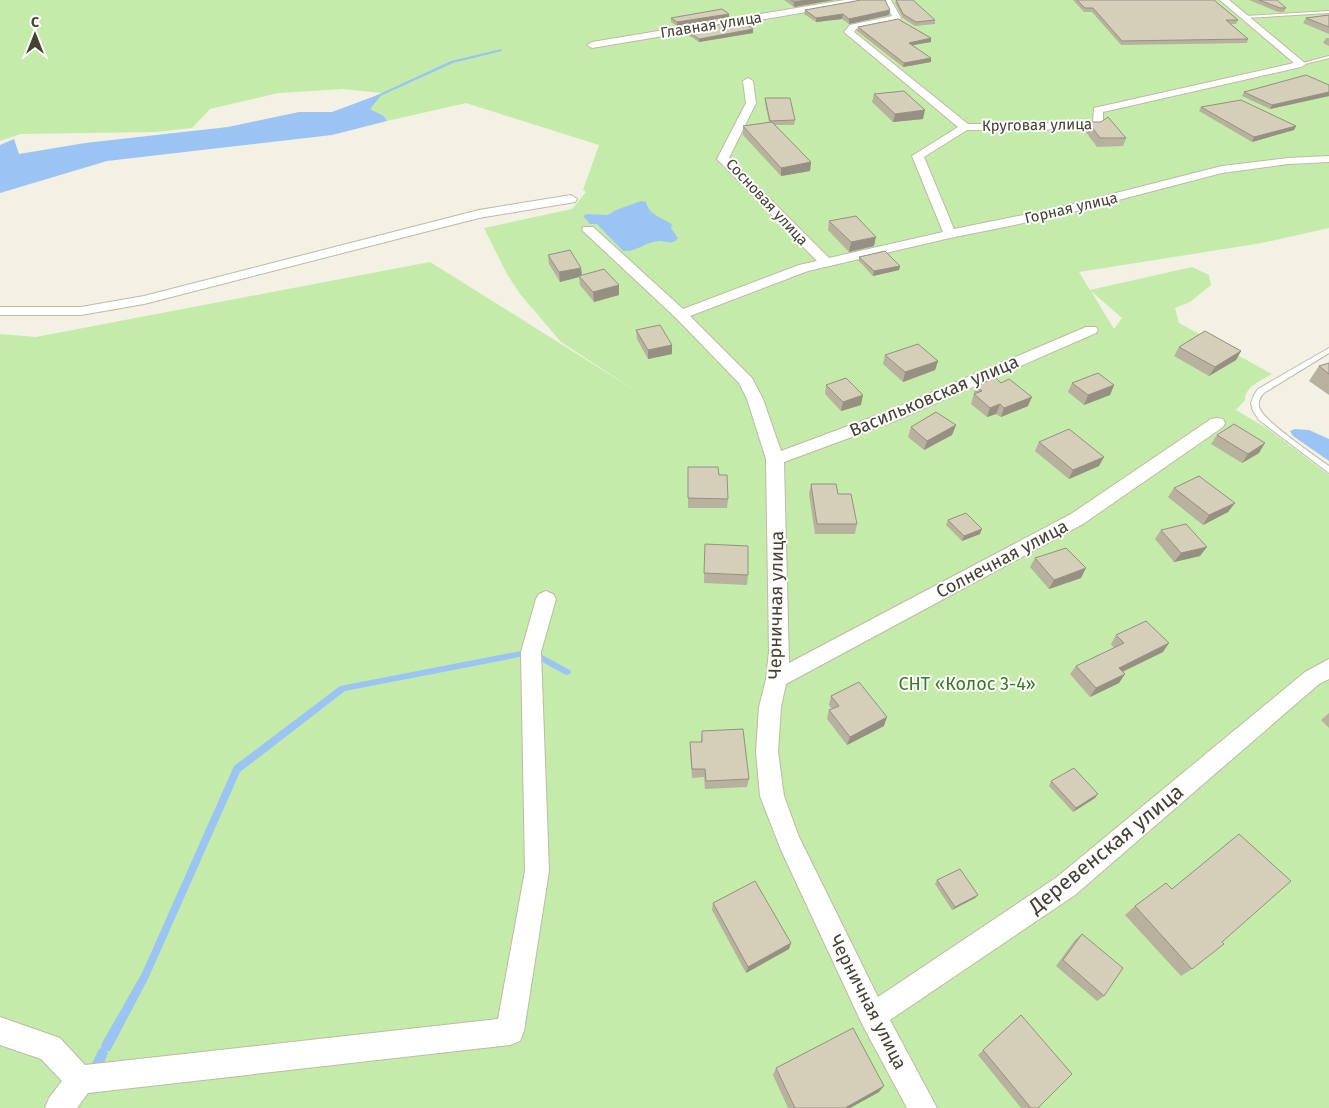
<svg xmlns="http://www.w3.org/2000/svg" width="1329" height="1108" font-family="'Fira Sans',sans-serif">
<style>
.green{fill:#c4eba9;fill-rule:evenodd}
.water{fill:#9bc4f5}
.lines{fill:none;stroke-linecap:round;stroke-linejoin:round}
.stream{fill:#9bc4f5;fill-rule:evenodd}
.service-casing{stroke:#bfbaa6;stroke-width:2}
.minor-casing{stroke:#bfbaa6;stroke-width:2}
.service{fill:#fff;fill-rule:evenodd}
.minor{fill:#fff;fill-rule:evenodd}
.wall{fill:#b7b19e}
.shaded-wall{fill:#959081}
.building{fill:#d5ceb8;stroke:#959081}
.labels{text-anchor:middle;stroke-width:4;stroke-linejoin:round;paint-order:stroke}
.far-street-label{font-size:15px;fill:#454133;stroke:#fff}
.street-label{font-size:18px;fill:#454133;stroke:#fff}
.park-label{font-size:18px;fill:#387b23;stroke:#fff}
.near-street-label{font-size:21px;fill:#454133;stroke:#fff}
</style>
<rect width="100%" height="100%" fill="#f3f0e4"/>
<path class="green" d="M0 0H1329V228L1262 243 1079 272 1090 290 1192 267 1209 275 1211 285 1190 302 1175 308 1179 323 1272 374C1261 381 1245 386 1245 400L1236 410 1268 429 1329 475V1108H0V334L36 337 430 262 636 391 561 342 520 294 507 274 484 228 572 209 586 192 583 190 599 145 466 103 387 121 384 116 369 109 382 93 343 89 278 93 210 109 192 128 155 132 20 134 0 141ZM1091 291 1122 318 1114 329Z"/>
<g class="water">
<path d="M383 93 370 109 384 116 387 121 332 135 107 161 0 193V145L14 139 19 154 85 143 228 127 299 112H332Z"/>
<path d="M641 201 646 202C648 214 662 218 672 224L671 228 678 238C672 246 667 241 659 241 646 242 636 252 623 251L597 224H590L583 216 587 214 608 215 616 210Z"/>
<path d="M1295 429 1309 430 1329 439V461L1293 436 1290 431Z"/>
</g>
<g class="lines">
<g class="stream">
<path d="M501 49 502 51 453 63 376 98 373 97 451 61Z"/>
<path d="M531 649 570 670 571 672 570 674 567 675 564 674 530 655 345 691 240 772 148 979 110 1051H107L108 1053C105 1060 101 1072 94 1075L90 1074 89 1070 99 1049 102 1048 101 1047 102 1043 142 973 234 766 340 686Z"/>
</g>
<defs>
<g id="service">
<path d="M1329 11V13L1245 18 1243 17 1245 16Z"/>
<path d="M1329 56V58L1301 65 1299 64Z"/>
<path d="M1329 348V353L1264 393C1260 397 1258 401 1259 407 1263 421 1315 456 1329 466V473L1259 420 1253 411 1251 403 1254 395 1258 389Z"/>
</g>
<g id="minor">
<path d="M845 0H864L860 3 592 48 587 45 592 42Z"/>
<path d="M883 0H891L901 18 900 20 856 29 854 32 968 124 1093 123 1094 108 1294 63 1220 0H1229L1306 64 1301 67 1103 112V126L1098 129 967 130 924 157 954 229 1053 209 1222 166 1288 158 1329 156V162L1288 164 1222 173 1053 217 950 238 808 271 690 316 752 378 763 399 781 451 883 413 1086 327H1096L1098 330 1096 333 895 421 784 462 789 663 1071 514 1211 419 1217 418 1223 419 1225 423 1223 427 1083 524 786 684 781 707 778 752 784 796 799 837 878 997 1057 877 1305 672 1329 659V679L1319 684 1075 895 890 1020 937 1108H907L863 1026 781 850 760 796 756 752 759 707 766 679 769 651 766 459 747 399 739 383 676 318 582 230 583 227H593L683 309 799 265 817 261 717 159 746 103 743 81 748 78 753 81 756 103 729 158 829 258 943 232 912 156 958 127 844 32 850 25 892 16Z"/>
<path d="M571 195 577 199 575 202 479 218 144 304 81 315H0V307H81L144 296 479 210Z"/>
<path d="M546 591 553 594 556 599 541 652 549 871 524 1031 520 1041 510 1045 88 1093 77 1108H45L49 1098 62 1081 41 1059 0 1045V1017L60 1038 85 1065 498 1019 525 871 521 652 536 599 539 594Z"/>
</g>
</defs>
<use href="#service" class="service-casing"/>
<use href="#minor" class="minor-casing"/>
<use href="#service" class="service"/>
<use href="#minor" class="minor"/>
</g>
<g class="wall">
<path d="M784 0H834L794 7Z"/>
<path d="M896 0 935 20V24L915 26 903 18 895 3Z"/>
<path d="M1037 0H1214L1238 20 1236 24H1231L1248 39 1247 43 1121 45 1092 12H1084L1073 0Z"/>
<path d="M1249 0H1277L1286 8 1284 12H1278Z"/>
<path d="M805 10H890L889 15 849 24 842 19 816 22 804 14Z"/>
<path d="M729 14V17L677 26 671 22V18Z"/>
<path d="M1329 15V34L1303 23 1306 18Z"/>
<path d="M858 27 931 38V42L913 45 931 62 903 67 857 31Z"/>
<path d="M687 30 753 33 699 42 687 34Z"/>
<path d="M1326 38H1329V46L1323 43Z"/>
<path d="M1329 85V96L1270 109 1242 96 1244 92Z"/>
<path d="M874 94 923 119 893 122 872 102Z"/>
<path d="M765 98 795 120 794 125H775L811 162 810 171 781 176 743 135V126L769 122 765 102Z"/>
<path d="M1201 107 1296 126 1294 130 1252 142 1199 111Z"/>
<path d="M1088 122 1126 138 1123 146 1097 147 1085 131Z"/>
<path d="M829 221 874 246 849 252 828 230Z"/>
<path d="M548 255 581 268 582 275 619 295 594 302 580 285 579 277 560 282 549 264Z"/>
<path d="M859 257 900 266 899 270 873 276 859 261Z"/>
<path d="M636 330 672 354 648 359 637 339Z"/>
<path d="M1179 347 1241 351 1236 360 1209 376 1174 356Z"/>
<path d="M885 355 938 361 935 370 903 382 883 364Z"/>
<path d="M1329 363V395L1309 381 1319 366Z"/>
<path d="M1072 383 1114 385 1110 395 1084 405 1068 392Z"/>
<path d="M826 385 861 405 841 411 825 394Z"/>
<path d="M976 386 1028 406 1001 417 996 414 987 417 971 404Z"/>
<path d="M956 425 952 435 924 450 908 437 911 427Z"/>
<path d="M1217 435 1259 453 1242 463 1211 444Z"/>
<path d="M1039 442 1099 466 1069 479 1035 451Z"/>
<path d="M688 467 719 475 728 499 727 508H688Z"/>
<path d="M811 484 838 494 857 524 855 534H815L809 494Z"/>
<path d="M1174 488 1235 503 1228 512 1203 525 1168 497Z"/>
<path d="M948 520 980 534 962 541 946 525Z"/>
<path d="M1161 530 1200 556 1174 562 1155 539Z"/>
<path d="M705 544 748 575 747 585 704 583Z"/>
<path d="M1035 558 1081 578 1049 589 1030 567Z"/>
<path d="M1116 635 1163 652 1123 672 1119 683 1090 697 1070 674 1076 666 1114 648 1111 644Z"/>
<path d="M831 696 884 726 847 745 827 719 829 710 832 709 829 705Z"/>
<path d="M1329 713V728L1321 720Z"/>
<path d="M702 731 749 779 747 787 705 789 704 777 692 778 690 751V742H701Z"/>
<path d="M1051 781 1095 798 1073 812 1049 786Z"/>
<path d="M937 880 975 898 952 910 935 884Z"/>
<path d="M1172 889 1222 942 1192 969 1181 976 1125 915 1135 906Z"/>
<path d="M713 903 791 943 789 949 746 973 712 910Z"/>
<path d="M1082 934 1104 996 1097 1001 1056 966 1075 940Z"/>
<path d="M1021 1015 1038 1108H1021L978 1055Z"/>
<path d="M776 1068 879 1092 850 1108H788L773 1075Z"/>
</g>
<g class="shaded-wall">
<path d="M808 0H834L794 7V2Z"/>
<path d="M890 10 889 15 849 24V19Z"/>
<path d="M729 14V17L677 26V22Z"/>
<path d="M843 14 842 19 816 22V18Z"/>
<path d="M753 29V33L699 42V39Z"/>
<path d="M931 38V42L908 46 909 43Z"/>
<path d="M931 58V62L903 67 904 63Z"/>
<path d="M1329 92V96L1270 109 1272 105Z"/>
<path d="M925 110 923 119 893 122 895 114Z"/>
<path d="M1296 126 1294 130 1252 142 1254 137Z"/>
<path d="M811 162 810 171 781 176V168Z"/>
<path d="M876 237 874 246 849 252 851 242Z"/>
<path d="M900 266 899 270 873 276 874 271Z"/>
<path d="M581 268 582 277 579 276V277L560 282 559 272Z"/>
<path d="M619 285V295L594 302 593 292Z"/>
<path d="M672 345V354L648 359V350Z"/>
<path d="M1241 351 1236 360 1209 376 1215 367Z"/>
<path d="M938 361 935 370 903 382 905 372Z"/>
<path d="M1114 385 1110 395 1084 405 1088 395Z"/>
<path d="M863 395 861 405 841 411 843 402Z"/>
<path d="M1032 397 1028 406 1001 417 1004 408Z"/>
<path d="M1000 404 996 414 987 417 990 408Z"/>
<path d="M956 425 952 435 924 450 927 441Z"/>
<path d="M1265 443 1259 453 1242 463 1248 454Z"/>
<path d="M1104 457 1099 466 1069 479 1073 470Z"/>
<path d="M1235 503 1228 512 1203 525 1209 515Z"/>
<path d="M982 529 980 534 962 541 964 536Z"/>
<path d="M1207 547 1200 556 1174 562 1181 553Z"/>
<path d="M1086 568 1081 578 1049 589 1054 580Z"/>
<path d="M1169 643 1163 652 1113 676 1119 668Z"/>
<path d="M1125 674 1119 683 1090 697 1096 688Z"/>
<path d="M887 717 884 726 847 745 850 737Z"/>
<path d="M1098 794 1095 798 1073 812 1076 808Z"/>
<path d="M978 895 975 898 952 910 955 907Z"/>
<path d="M791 943 789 949 746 973 748 967Z"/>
<path d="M884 1086 879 1092 850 1108H845Z"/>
</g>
<g class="building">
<path d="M791 0H808L794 2Z"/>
<path d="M861 0H885L890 10 849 19 843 14 816 18 805 10Z"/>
<path d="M896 0H913L935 20 916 22 903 14Z"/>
<path d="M1077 0H1214L1238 20H1226L1248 39 1122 41 1093 8H1085Z"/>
<path d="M1259 0H1277L1286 8H1280Z"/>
<path d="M722 9 729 14 677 22 671 18Z"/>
<path d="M1329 15V27L1306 18Z"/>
<path d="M898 19 931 38 909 43 931 58 904 63 858 27Z"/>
<path d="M741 21 753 29 699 39 687 30Z"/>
<path d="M1306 75 1329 85V92L1272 105 1244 92Z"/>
<path d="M904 91 925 110 895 114 874 94Z"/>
<path d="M765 98H790L795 120 770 121Z"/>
<path d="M1241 100 1296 126 1254 137 1201 107Z"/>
<path d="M1108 117 1126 138H1100L1088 122H1101Z"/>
<path d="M772 122 811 162 781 168 743 126Z"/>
<path d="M856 216 876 237 851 242 829 221Z"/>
<path d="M570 250 581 268 559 272 548 255Z"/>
<path d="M885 251 900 266 874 271 859 257Z"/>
<path d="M604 269 619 285 593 292 579 276Z"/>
<path d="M660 325 672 345 648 350 636 330Z"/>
<path d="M1205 331 1241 351 1215 367 1179 347Z"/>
<path d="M918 344 938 361 905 372 885 355Z"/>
<path d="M1329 363V374L1319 366Z"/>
<path d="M1098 373 1114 385 1088 395 1072 383Z"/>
<path d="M846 378 863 395 843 402 826 385Z"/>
<path d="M996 378 1001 383 1009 379 1032 397 1004 408 1000 404 990 408 974 394 982 391 976 386Z"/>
<path d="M936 412 956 425 927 441 911 427Z"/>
<path d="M1234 424 1265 443 1248 454 1217 435Z"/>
<path d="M1069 429 1104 457 1073 470 1039 442Z"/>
<path d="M688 467H718L719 475H727L728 499 688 498Z"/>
<path d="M1199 476 1235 503 1209 515 1174 488Z"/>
<path d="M811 484H836L838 494H851L857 524H817Z"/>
<path d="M966 513 982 529 964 536 948 520Z"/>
<path d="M1186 524 1207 547 1181 553 1161 530Z"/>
<path d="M705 544 748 546V575L704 573Z"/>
<path d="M1066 548 1086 568 1054 580 1035 558Z"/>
<path d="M1146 621 1169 643 1119 668 1125 674 1096 688 1076 666 1124 643 1116 635Z"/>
<path d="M859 682 887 717 850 737 829 710 839 706 831 696Z"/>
<path d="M743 729 749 779 706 781 705 769H692L690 742H702V731Z"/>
<path d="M1074 768 1098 794 1076 808 1051 781Z"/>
<path d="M1239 834 1291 881 1222 942 1224 944 1192 969 1135 906 1166 883 1172 889Z"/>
<path d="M960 869 978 895 955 907 937 880Z"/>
<path d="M755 881 791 943 748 967 713 903Z"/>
<path d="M1082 934 1123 968 1104 996 1063 960Z"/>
<path d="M1021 1015 1072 1074 1038 1108H1031L983 1050Z"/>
<path d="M853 1028 884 1086 845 1108H795L776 1068Z"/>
</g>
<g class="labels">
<g class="far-street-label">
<text transform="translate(711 25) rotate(-9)" y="5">Главная улица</text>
<text transform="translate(1037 125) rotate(-1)" y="5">Круговая улица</text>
<text transform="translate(767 202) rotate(47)" y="5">Сосновая улица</text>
<text transform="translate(1071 208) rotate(-13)" y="5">Горная улица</text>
</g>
<g class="street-label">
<text transform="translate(934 396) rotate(-23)" y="6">Васильковская улица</text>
<text transform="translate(1002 559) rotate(-28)" y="6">Солнечная улица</text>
<text transform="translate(776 605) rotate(-89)" y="6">Черничная улица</text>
<text transform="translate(868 1002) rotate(63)" y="6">Черничная улица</text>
</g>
<g class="park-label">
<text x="967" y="690">СНТ «Колос 3-4»</text>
</g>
<g class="near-street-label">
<text transform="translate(1106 849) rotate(-39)" y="7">Деревенская улица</text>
</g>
</g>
<g transform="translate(35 35)" stroke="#ffffff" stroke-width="4" paint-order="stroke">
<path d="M0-4L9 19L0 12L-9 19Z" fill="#454133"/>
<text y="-8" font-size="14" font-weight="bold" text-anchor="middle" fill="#454133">С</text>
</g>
</svg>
